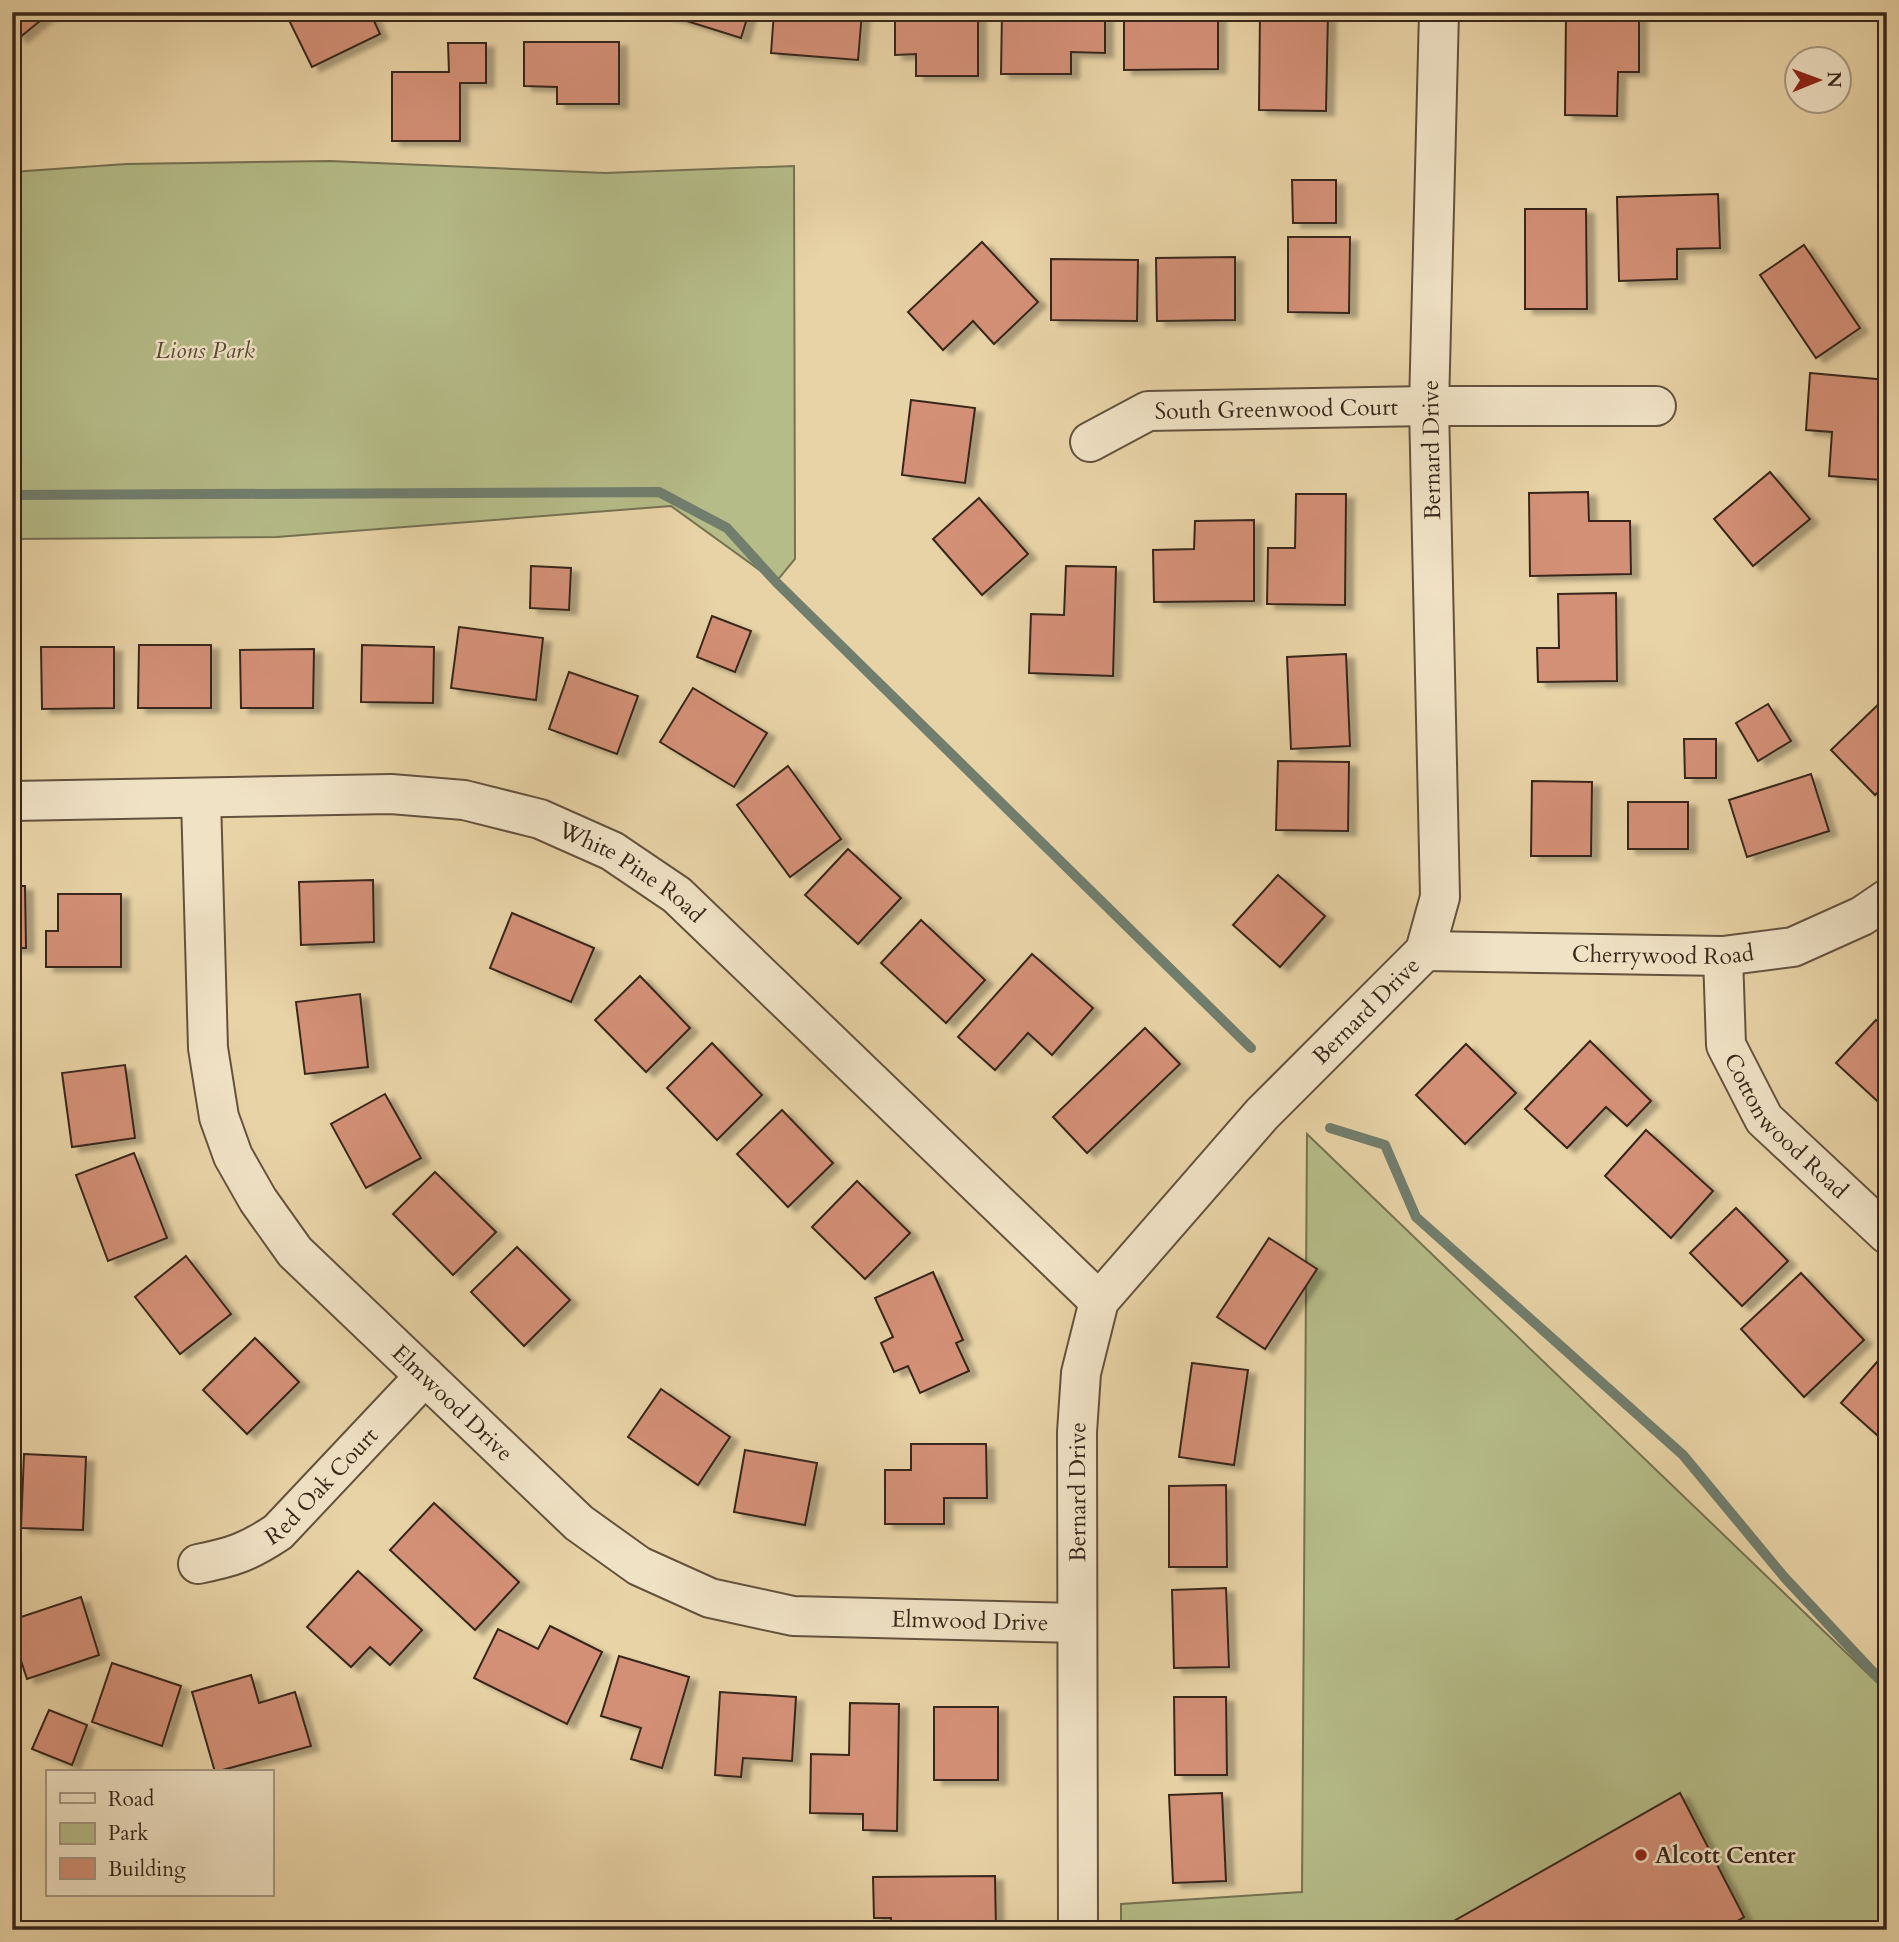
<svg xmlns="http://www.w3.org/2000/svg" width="1899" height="1942" font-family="Cardo,serif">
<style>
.green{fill:#b5bc88;stroke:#767252;stroke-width:2}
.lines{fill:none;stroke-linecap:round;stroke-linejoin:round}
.stream{stroke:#717e6e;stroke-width:10}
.building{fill:#d49077;stroke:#38271b;stroke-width:2;filter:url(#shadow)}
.minor-casing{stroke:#64523e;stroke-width:42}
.minor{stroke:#f0e2c5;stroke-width:38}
.poi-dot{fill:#8f2418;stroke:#f0e2c5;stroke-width:2.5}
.labels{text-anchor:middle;stroke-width:5;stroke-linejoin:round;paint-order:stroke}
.park-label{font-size:23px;font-style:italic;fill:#574c36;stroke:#f0e2c5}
.street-label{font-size:23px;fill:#38271b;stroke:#f0e2c5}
.poi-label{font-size:23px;font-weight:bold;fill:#38271b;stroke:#f0e2c5;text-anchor:start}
</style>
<defs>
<filter id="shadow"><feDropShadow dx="8" dy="4.5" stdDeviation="2" flood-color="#0004"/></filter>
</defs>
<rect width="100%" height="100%" fill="#e8d3a6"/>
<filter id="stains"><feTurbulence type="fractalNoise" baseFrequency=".00286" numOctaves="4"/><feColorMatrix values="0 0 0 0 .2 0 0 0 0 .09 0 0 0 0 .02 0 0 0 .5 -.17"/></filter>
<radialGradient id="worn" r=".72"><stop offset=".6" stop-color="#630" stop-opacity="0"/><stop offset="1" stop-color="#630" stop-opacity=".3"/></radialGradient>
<g class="green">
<path d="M330 161 605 173 794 166 795 559 776 582 671 506 277 537 12 539V172L126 164Z"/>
<path d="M1307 1134 1887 1692V1930H1121V1904L1302 1892Z"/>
</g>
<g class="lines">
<g class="stream">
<path d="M12 495 659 492 727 528 776 582 1251 1048"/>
<path d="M1330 1128 1385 1145 1416 1217 1683 1455 1785 1578 1887 1687"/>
</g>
</g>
<g class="building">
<path d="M12 12H51L19 38 12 29Z"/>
<path d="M285 12H370L380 34 312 67Z"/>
<path d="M658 12H749L741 38Z"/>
<path d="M774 12H862L858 60 771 53Z"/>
<path d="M895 12H978V76H916V54L895 55Z"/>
<path d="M1002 12H1105V53L1071 52V74H1001Z"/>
<path d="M1124 12H1218V69L1124 70Z"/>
<path d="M1260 12H1328L1326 111 1259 110Z"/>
<path d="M1566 13 1639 14V72H1618L1617 116 1565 115Z"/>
<path d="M524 42H619V104H557V87L524 86Z"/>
<path d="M448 43H486V83H460V141H392V72H449Z"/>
<path d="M1292 180H1336V223H1293Z"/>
<path d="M1718 194 1720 248 1677 249V279L1619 281 1617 197Z"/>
<path d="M1525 209H1586L1587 309H1525Z"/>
<path d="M1288 237H1350L1349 313 1288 312Z"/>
<path d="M982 242 1038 302 994 344 973 321 943 350 908 312Z"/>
<path d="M1804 245 1860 328 1816 358 1760 275Z"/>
<path d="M1235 257V320L1157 321 1156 258Z"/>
<path d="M1051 259 1138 260 1137 321 1051 320Z"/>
<path d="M1810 373 1887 380V425L1882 480 1829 476 1832 432 1806 430Z"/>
<path d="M911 400 975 408 965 483 902 475Z"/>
<path d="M1770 472 1810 519 1753 566 1714 519Z"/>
<path d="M1588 492 1589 521H1630L1631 574 1530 576 1529 493Z"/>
<path d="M1296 494H1346L1345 605 1267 604 1268 548H1295Z"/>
<path d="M979 498 1028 554 982 595 933 539Z"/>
<path d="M1254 520V601L1154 602 1153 550 1194 549 1195 521Z"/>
<path d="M531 566 571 568 569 610 530 608Z"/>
<path d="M1066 566 1116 567 1113 676 1029 673 1031 614 1064 615Z"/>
<path d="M1616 593 1617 681 1538 682 1537 648H1559L1558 594Z"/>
<path d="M712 616 751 631 735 672 697 657Z"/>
<path d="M459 627 543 638 536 700 451 688Z"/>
<path d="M139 645H211V708H138Z"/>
<path d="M362 645 434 647 433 703 361 702Z"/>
<path d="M41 647H114V708L42 709Z"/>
<path d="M314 649 313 708H241L240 650Z"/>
<path d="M1346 654 1350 746 1291 749 1287 657Z"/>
<path d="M569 672 638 696 617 754 549 729Z"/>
<path d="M693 688 767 733 734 787 660 742Z"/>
<path d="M1884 699 1887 702V784L1875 795 1831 750Z"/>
<path d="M1768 704 1791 741 1758 761 1736 723Z"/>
<path d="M1684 739H1716V778H1685Z"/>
<path d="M1278 761 1349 762 1348 831 1276 830Z"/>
<path d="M788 766 841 839 790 877 737 805Z"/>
<path d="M1811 774 1829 831 1747 857 1729 800Z"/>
<path d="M1532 781 1592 782 1591 856H1531Z"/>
<rect x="1628" y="802" width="60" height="47"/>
<path d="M848 849 901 898 858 944 805 895Z"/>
<path d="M1278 875 1325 916 1280 967 1233 925Z"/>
<path d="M373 880 374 942 301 945 299 882Z"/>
<path d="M12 886H25L26 948H12Z"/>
<path d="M58 894H121V967H46V931H58Z"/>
<path d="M512 913 594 948 571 1002 490 968Z"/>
<path d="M921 920 985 980 946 1023 881 963Z"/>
<path d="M1032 954 1093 1008 1052 1055 1028 1033 995 1070 958 1037Z"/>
<path d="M640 976 690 1028 646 1072 595 1020Z"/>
<path d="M360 994 368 1067 305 1074 296 1002Z"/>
<path d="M1876 1020 1887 1030V1110L1836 1063Z"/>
<path d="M1145 1028 1180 1064 1087 1153 1053 1117Z"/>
<path d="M1590 1041 1651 1101 1627 1126 1606 1107 1567 1148 1525 1109Z"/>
<path d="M712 1043 762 1095 717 1140 667 1088Z"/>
<path d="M1466 1044 1516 1093 1465 1144 1416 1095Z"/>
<path d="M125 1065 135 1138 72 1147 62 1073Z"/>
<path d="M385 1094 421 1158 366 1188 331 1124Z"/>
<path d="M782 1110 833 1163 788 1207 737 1154Z"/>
<path d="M1646 1130 1713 1191 1671 1238 1605 1176Z"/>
<path d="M134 1153 167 1238 108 1261 76 1175Z"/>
<path d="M435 1172 496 1232 453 1275 393 1214Z"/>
<path d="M857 1181 910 1233 865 1279 812 1227Z"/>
<path d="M1736 1208 1788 1261 1742 1306 1690 1253Z"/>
<path d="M1269 1238 1317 1269 1265 1349 1217 1317Z"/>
<path d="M517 1247 570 1300 524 1346 471 1292Z"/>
<path d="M186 1256 231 1314 180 1354 135 1297Z"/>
<path d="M933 1272 963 1340 956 1343 969 1371 920 1393 908 1366 894 1372 881 1343 893 1337 875 1298Z"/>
<path d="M1801 1273 1864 1340 1804 1397 1741 1329Z"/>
<path d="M255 1338 299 1382 247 1434 203 1390Z"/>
<path d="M1884 1354 1887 1357V1444L1841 1403Z"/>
<path d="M1192 1363 1248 1370 1234 1465 1179 1457Z"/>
<path d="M661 1389 730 1437 698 1485 628 1437Z"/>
<path d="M911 1444H986L987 1498H944V1524H885V1470H911Z"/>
<path d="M745 1450 817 1463 805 1525 734 1512Z"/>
<path d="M24 1454 86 1457 83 1530 21 1528Z"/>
<path d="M1226 1485 1227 1567H1169V1486Z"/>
<path d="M434 1503 519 1582 475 1630 390 1550Z"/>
<path d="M358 1571 422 1630 390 1665 370 1647 351 1667 307 1627Z"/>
<path d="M1226 1588 1229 1667 1174 1668 1172 1590Z"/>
<path d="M81 1597 99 1655 27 1679 12 1633V1620Z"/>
<path d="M550 1626 602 1652 567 1724 474 1678 498 1629 538 1649Z"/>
<path d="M619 1656 689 1677 662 1768 631 1759 641 1728 601 1716Z"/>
<path d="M112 1663 181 1686 162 1746 92 1722Z"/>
<path d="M251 1675 259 1703 295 1692 311 1746 215 1772 192 1692Z"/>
<path d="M720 1692 796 1697 792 1761 743 1758 741 1777 715 1775Z"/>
<path d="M1174 1697H1226L1227 1775H1175Z"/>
<path d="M850 1703 899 1704 897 1831 863 1830V1814L810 1813 811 1754 849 1755Z"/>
<rect x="934" y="1707" width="64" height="73"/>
<path d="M49 1710 87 1725 72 1765 32 1749Z"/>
<path d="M1222 1793 1226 1881 1173 1883 1169 1795Z"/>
<path d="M1680 1793 1744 1917 1722 1930H1438Z"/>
<path d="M995 1876 996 1930H891V1918H874L873 1877Z"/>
</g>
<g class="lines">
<defs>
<g id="minor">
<path id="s1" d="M1090 442 1148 411 1429 406H1656"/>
<path id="s2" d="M201 799 208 1048 219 1117 233 1156 258 1200 295 1252 579 1523 639 1566 710 1598 793 1616 1077 1623"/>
<path id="s3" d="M12 801 391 794 464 800 540 819 612 851 677 895 1099 1301"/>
<path id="s4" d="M1425 951 1723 956 1793 947 1862 916 1887 899"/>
<path id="s5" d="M1723 956 1726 1045 1764 1119 1887 1234"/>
<path id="s6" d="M198 1564C233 1557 248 1552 278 1532L425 1376"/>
<path id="s7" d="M1078 1930 1077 1432 1081 1373 1099 1301 1262 1114 1425 951 1440 897 1429 406 1439 12"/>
</g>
</defs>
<use href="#minor" class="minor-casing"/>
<use href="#minor" class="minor"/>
</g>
<circle class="poi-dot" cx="1641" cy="1855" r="7"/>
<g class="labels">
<g class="park-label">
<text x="205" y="358">Lions Park</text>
</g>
<g class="street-label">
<text dy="8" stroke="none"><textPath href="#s1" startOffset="194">South Greenwood Court</textPath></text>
<text transform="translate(1431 450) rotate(-91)" y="8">Bernard Drive</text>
<text dy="8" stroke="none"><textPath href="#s3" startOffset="637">White Pine Road</textPath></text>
<text dy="8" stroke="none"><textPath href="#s4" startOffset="238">Cherrywood Road</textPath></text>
<text dy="8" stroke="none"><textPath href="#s7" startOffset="1026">Bernard Drive</textPath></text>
<text dy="8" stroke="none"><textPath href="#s5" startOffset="191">Cottonwood Road</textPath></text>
<text dy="8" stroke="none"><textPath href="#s2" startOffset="693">Elmwood Drive</textPath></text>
<text dy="8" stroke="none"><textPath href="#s6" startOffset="150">Red Oak Court</textPath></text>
<text dy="8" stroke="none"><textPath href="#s7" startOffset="438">Bernard Drive</textPath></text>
<text dy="8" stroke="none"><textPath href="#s2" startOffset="1281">Elmwood Drive</textPath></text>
</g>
<g class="poi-label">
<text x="1655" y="1863">Alcott Center</text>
</g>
</g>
<rect width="1899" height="1942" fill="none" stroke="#e8d3a6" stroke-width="42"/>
<rect x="14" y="14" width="1871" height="1914" fill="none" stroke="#38271b" stroke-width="3.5"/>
<rect x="21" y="21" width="1857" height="1900" fill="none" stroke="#38271b" stroke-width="2"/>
<rect x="46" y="1770" width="228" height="126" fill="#f0e2c5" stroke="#a69781" stroke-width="2"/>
<rect x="60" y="1793" width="35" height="10" fill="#f0e2c5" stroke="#a69781" stroke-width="2"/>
<text x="108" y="1806" font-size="21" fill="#38271b">Road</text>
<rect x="60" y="1823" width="35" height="21" fill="#b5bc88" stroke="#a69781" stroke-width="2"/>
<text x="108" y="1840" font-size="21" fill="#38271b">Park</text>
<rect x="60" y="1858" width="35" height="21" fill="#d49077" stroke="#a69781" stroke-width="2"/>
<text x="108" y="1876" font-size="21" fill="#38271b">Building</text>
<g transform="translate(1818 80) rotate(89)"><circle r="33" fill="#f0e2c5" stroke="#a69781" stroke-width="2"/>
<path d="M0-5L12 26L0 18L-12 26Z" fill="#8f2418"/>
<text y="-10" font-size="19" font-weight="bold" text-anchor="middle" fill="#38271b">N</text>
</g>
<rect width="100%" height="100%" filter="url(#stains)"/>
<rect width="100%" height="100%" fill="url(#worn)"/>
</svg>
